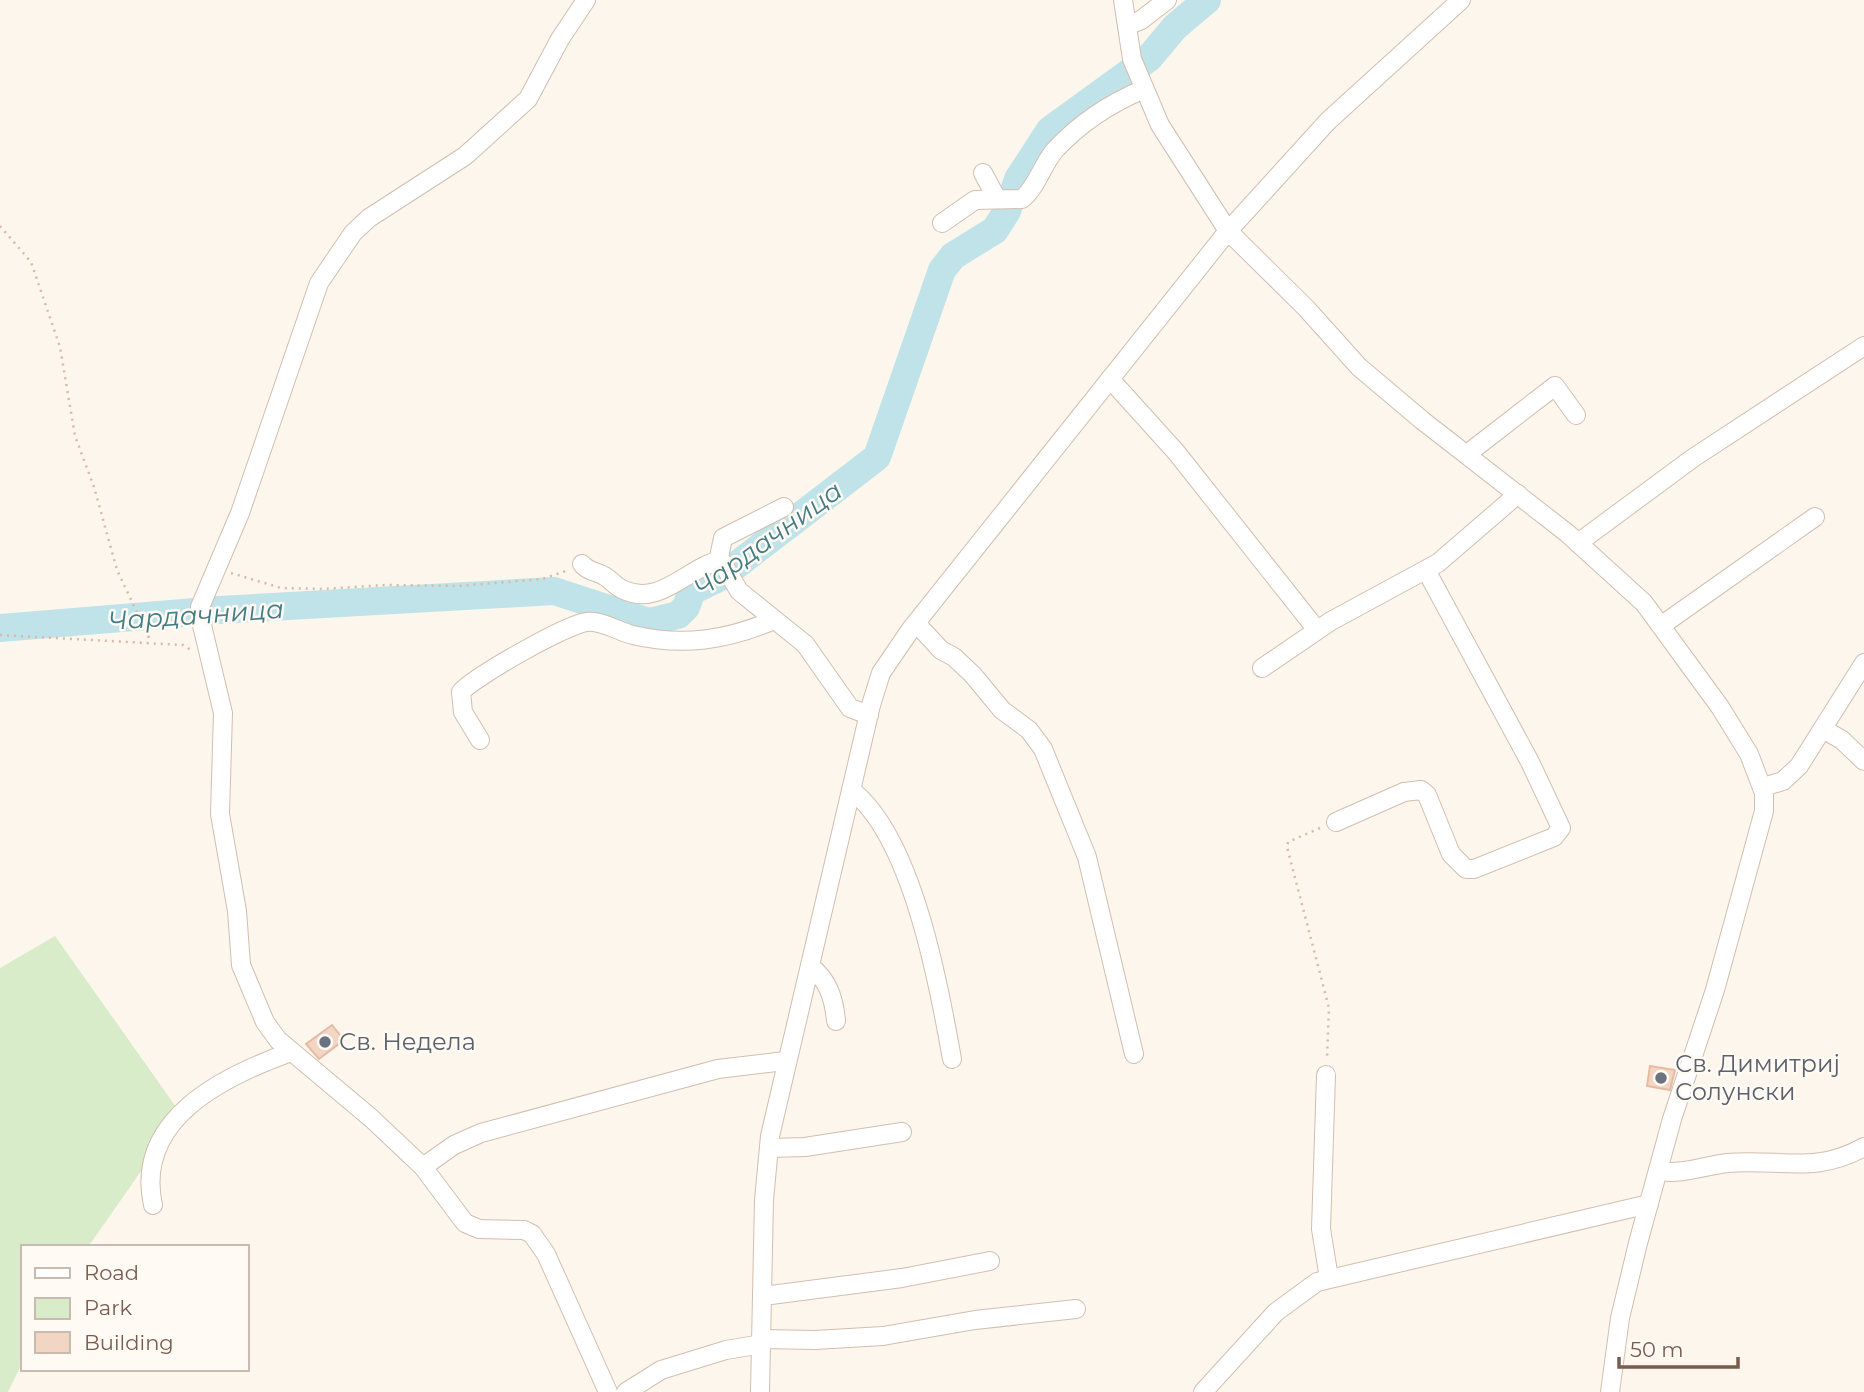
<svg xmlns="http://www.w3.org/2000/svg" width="1864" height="1392" font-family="Montserrat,sans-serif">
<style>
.green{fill:#d8ecc9}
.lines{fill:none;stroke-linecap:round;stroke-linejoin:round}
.river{stroke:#bfe3e8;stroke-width:28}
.building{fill:#f3d5c3;stroke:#e6bba3;stroke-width:2}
.minor-casing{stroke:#d1beb0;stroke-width:20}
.path{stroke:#d9b8a5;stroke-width:2.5;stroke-dasharray:2 5;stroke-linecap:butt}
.minor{stroke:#fff;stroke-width:18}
.worship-dot{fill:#6b7280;stroke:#fffaf3;stroke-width:2.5}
.labels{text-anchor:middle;stroke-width:5;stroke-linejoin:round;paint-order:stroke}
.worship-label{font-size:24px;fill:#5b616d;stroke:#fffaf3;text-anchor:start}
.water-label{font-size:26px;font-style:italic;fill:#437c86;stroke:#fffaf3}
</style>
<rect width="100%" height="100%" fill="#fdf6ec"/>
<path class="green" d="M55 936 181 1114 88 1247H23V1361L8 1392H0V968Z"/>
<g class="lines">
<path class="river" d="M0 628 219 610 554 591 649 622 678 615 686 607 692 591 721 577 877 457 942 270 953 256 995 230 1007 211 1018 179 1050 130 1149 58 1175 27 1207 0"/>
</g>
<g class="building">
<path d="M332 1025 344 1040 319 1059 306 1044Z"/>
<path d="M1650 1066 1675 1070 1670 1090 1647 1086Z"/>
</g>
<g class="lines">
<defs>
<g id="minor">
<path d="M586 0 560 39 528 99 465 156 369 218 353 233 319 283 240 513 200 607V617L223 713 220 814 237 911 241 965 265 1022 278 1040 371 1118 423 1167 465 1223 479 1229 524 1230 532 1234 546 1254 608 1392"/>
<path d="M1123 0 1132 59 1160 125 1228 231 1306 308 1359 367 1423 421 1567 533 1644 603 1720 707 1749 754 1764 793V811L1715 990 1672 1119 1638 1243 1620 1318 1610 1392"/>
<path d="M1127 26 1141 20 1167 0"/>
<path d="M983 173 997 199"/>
<path d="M942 223 975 200 1022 199C1037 187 1042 165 1055 150 1079 124 1111 103 1144 89"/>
<path d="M1110 379 1176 452 1317 630"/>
<path d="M1467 454 1555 386 1576 415"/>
<path d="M784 507 723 538 719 557 739 591 805 644 850 708 869 715"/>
<path d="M1578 543 1693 458 1864 346"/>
<path d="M582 564C589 573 598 571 606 577 612 581 616 587 624 590 660 607 688 567 721 560"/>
<path d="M916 623 941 650 954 657 973 675 1002 710 1029 730 1043 749 1087 857 1134 1054"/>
<path d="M1662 625 1815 517"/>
<path d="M1262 668 1331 621 1438 563 1518 494"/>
<path d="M1823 729 1842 740 1864 761"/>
<path d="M480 740 463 712 461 692C474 677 567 624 587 622 602 620 619 632 633 635 683 647 727 640 774 620"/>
<path d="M1763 787 1783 781 1799 766 1864 663"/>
<path d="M851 790C912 836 939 985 952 1059"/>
<path d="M1336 822 1404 792 1421 790 1427 795 1451 854 1466 869H1474L1554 837 1561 828 1530 762 1426 570"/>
<path d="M810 966C828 980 834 998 836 1021"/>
<path d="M1326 1075 1321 1229 1329 1278"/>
<path d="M769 1148 805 1147 902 1132"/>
<path d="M423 1167 454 1145 481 1133 718 1069 785 1061"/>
<path d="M1658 1171C1681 1175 1704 1166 1727 1163 1780 1158 1814 1175 1864 1147"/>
<path d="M153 1205C134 1119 224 1076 291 1052"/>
<path d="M763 1296 902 1278 990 1261"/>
<path d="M762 1339 815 1340 883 1336 975 1320 1076 1309"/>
<path d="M626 1392 661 1370 726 1350 762 1344"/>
<path d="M760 1392 764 1200 770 1136 871 705 881 673 911 629 1228 231 1328 121 1461 0"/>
<path d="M1203 1392 1276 1312 1317 1282 1649 1204"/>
</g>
</defs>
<use href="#minor" class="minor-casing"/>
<g class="path">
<path d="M0 226 31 262 60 347 75 436 94 487 117 570 151 642"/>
<path d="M231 573 281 588 323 589 385 585 459 586 542 579 566 571"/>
<path d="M0 635 183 645 191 650"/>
<path d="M1320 828 1288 842 1287 847 1329 1008 1327 1058"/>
</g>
<use href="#minor" class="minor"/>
</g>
<g class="worship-dot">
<circle cx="325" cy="1042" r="7"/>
<circle cx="1661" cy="1078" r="7"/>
</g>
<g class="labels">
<g class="worship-label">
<text x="339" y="1050">Св. Недела</text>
<text x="1675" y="1072">Св. Димитриј<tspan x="1675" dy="28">Солунски</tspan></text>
</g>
<g class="water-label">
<text transform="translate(768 539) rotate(-36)" y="9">Чардачница</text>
<text transform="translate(196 615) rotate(-4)" y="9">Чардачница</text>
</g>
</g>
<rect x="21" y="1245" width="228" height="126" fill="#fffaf3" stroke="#cabbb1" stroke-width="2"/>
<rect x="35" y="1268" width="35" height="10" fill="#ffffff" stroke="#cabbb1" stroke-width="2"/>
<text x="84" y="1280" font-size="21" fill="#7a5c4d">Road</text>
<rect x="35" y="1298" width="35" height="21" fill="#d8ecc9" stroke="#cabbb1" stroke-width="2"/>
<text x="84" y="1315" font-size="21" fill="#7a5c4d">Park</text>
<rect x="35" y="1332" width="35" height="21" fill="#f3d5c3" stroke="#cabbb1" stroke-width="2"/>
<text x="84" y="1350" font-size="21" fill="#7a5c4d">Building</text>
<path d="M1619 1357v10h119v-10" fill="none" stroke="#7a5c4d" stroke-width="3.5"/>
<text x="1630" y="1357" font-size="21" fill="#7a5c4d" stroke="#fffaf3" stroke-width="5" paint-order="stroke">50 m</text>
</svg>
